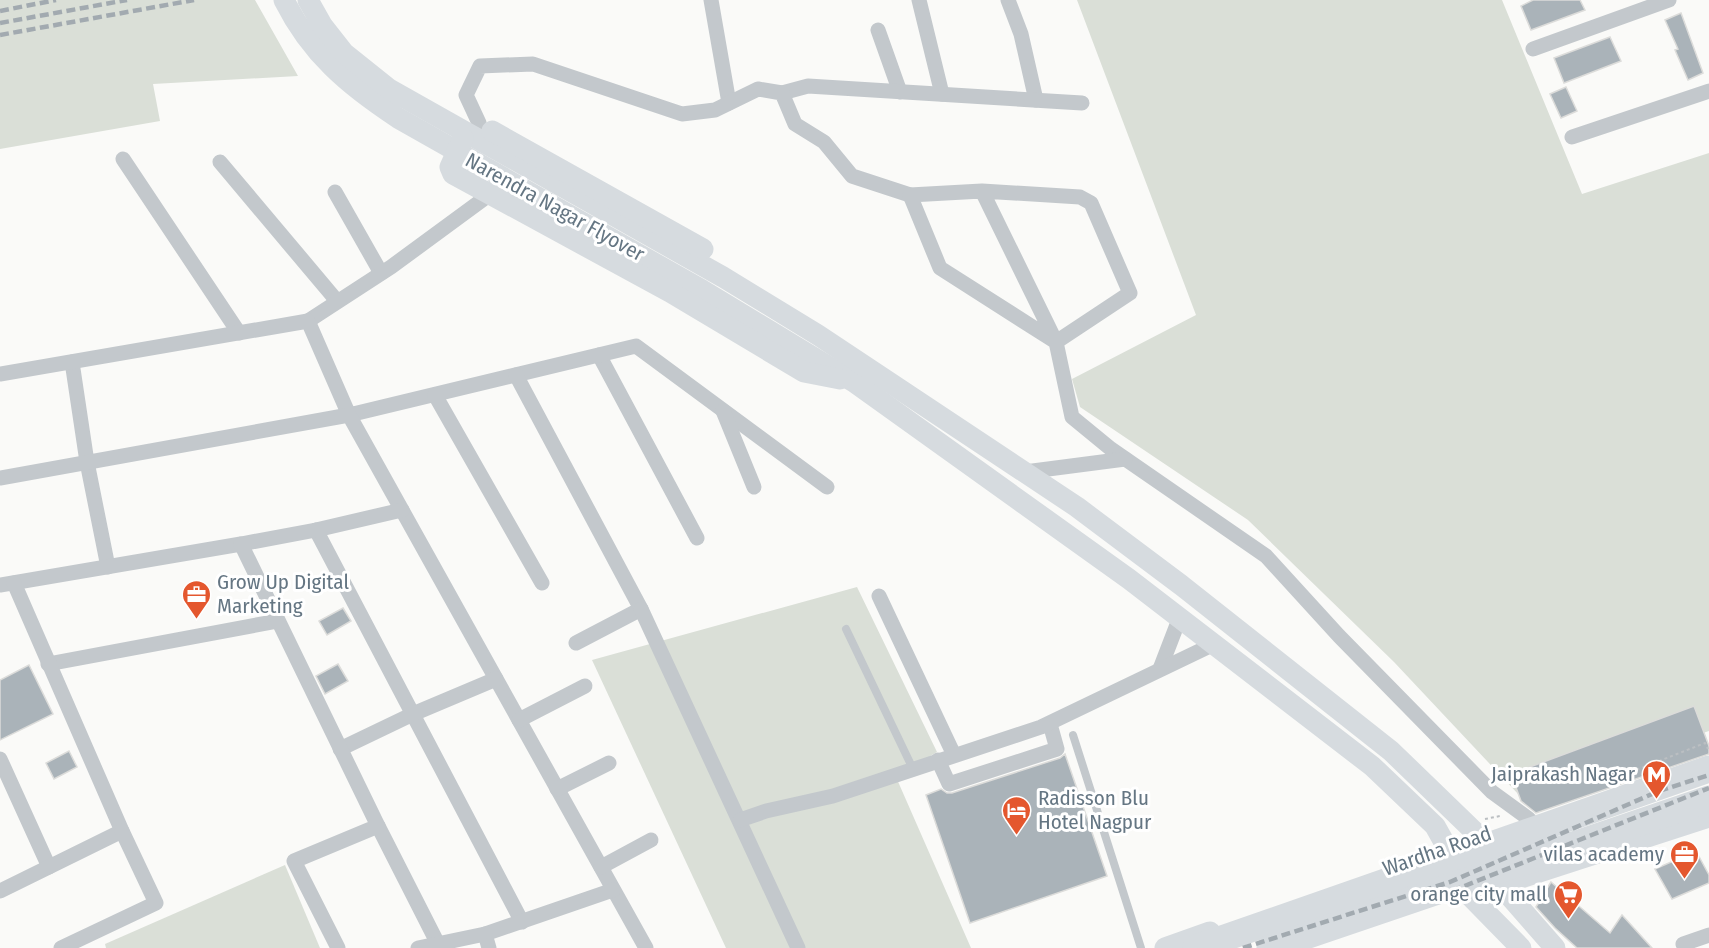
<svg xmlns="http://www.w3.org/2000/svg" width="1709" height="948" font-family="'Fira Sans Condensed',sans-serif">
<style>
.green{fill:#dadfd7}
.building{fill:#aab3b9;stroke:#dcdcda;stroke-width:1.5}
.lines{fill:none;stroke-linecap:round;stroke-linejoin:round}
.path{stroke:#bbbfc2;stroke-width:2;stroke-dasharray:3 3;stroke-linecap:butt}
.lane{stroke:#c3c8cc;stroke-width:8}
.street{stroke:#c3c8cc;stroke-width:15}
.secondary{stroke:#d6dbdf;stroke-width:21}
.highway{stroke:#d6dbdf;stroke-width:27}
.rail{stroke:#a2aab0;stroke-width:4.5;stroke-dasharray:9 4.5;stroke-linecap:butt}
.labels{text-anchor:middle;stroke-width:6;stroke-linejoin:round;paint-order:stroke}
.street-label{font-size:21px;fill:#657683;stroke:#fff}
.poi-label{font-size:21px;fill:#657683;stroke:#fff;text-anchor:end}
</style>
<rect width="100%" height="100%" fill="#fafaf8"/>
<g class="green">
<path d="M0 0H255L298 76 153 84 160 121 0 149Z"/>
<path d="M1077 0H1502L1582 194 1709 153V731L1519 795 1394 662 1248 520 1080 407 1072 379 1196 315Z"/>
<path d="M857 587 937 752 896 777 971 948H726L592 660Z"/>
<path d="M285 865 320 948H106L105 944Z"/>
</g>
<g class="building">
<path d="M1533 0H1580L1585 10 1531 30 1521 6Z"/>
<path d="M1681 13 1703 73 1688 80 1675 50 1678 49 1665 20Z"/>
<path d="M1610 37 1621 61 1564 83 1554 58Z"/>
<path d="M1566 87 1577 111 1561 118 1550 94Z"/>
<path d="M343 608 351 621 327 635 319 621Z"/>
<path d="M338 664 348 681 325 694 316 676Z"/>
<path d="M29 665 53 714 0 740V680Z"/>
<path d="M1694 706 1709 746V754L1536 813 1521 801 1511 774Z"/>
<path d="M69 751 77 767 54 779 46 763Z"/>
<path d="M1065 754 1107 876 970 923 926 795 941 789 947 793H952L1060 758Z"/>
<path d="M1696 851 1709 875V883L1672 899 1655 869Z"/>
<path d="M1551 882 1610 933 1622 915 1652 948H1577L1555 928 1536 907Z"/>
</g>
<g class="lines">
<g class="path">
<path d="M1603 783 1705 743 1708 749"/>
<path d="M1485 819 1500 816"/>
</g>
<g class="lane">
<path d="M846 629 913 769"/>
<path d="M1073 735 1141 948"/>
</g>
<g class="street">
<path d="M711 0 729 103"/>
<path d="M919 0 942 94"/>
<path d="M1008 0 1021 34 1036 100"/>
<path d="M878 30 900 92"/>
<path d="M1533 49 1669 0"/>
<path d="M782 93 808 86 1082 103"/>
<path d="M479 123 466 95 480 66 533 64 682 114 715 110 758 89 782 93 795 124 824 142 852 176 910 195"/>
<path d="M1572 137 1709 91"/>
<path d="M123 159 239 333"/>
<path d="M220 162 337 301"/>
<path d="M982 191 1056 342 1130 293 1091 203 1080 197 982 191 910 195 940 268 1056 342 1072 417 1111 449 1266 556 1339 636 1492 792 1529 819"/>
<path d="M335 192 381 273"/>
<path d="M308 321 391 267 489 195"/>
<path d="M599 355 697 538"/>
<path d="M72 362 87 462 108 567"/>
<path d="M0 374 308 321 349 415 636 346 827 487"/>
<path d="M516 375 641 609 576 643"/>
<path d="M435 395 542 583"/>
<path d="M723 411 754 487"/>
<path d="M1025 472 1125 459"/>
<path d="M0 478 349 415 646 948"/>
<path d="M316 530 522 922"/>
<path d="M0 585 241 544"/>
<path d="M879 596 954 755"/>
<path d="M641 609 798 948"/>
<path d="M48 664 278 621"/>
<path d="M1160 669 1180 617"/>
<path d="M519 720 585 686"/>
<path d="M340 749 413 714 496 679"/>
<path d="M0 759 49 867"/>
<path d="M938 760 949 784 1057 749 1050 724"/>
<path d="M557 789 609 763"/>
<path d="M740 820 766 811 833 796 1041 727 1214 644"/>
<path d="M378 826 438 944"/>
<path d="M601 867 651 840"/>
<path d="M0 891 122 831 14 583"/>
<path d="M485 934 613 890"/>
<path d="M1683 944 1709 935"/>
<path d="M61 948 156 903 122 831"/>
<path d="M338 948 294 861 378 826 241 544 316 530 402 510"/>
<path d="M418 948 485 934 489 948"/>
</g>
<g class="secondary">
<path d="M284 0C311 54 348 85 398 118L702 290 854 382 1129 579 1372 766 1435 826 1458 867 1469 895 1521 948"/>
<path d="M308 0 322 25 344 53 389 89 723 277 818 335 1077 507 1181 585 1391 751 1480 837 1500 885 1555 948"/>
<path d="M492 131 703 249"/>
<path d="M463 138 450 167 453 174 670 292 804 372 840 379"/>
<path d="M1490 888 1709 817"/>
<path d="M1165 948 1210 932"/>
</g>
<g class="highway">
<path d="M1196 948 1709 769"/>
<path d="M1270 948 1709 799"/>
</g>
<g class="rail">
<path d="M0 11 56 0"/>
<path d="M0 23 127 0"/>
<path d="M0 35 194 0"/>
<path d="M1452 891 1709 788"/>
<path d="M1243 948 1450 882 1659 791 1709 775"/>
</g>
</g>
<defs>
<symbol id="office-pin" viewBox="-11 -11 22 30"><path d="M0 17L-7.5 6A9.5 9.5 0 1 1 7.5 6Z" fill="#e4572e" stroke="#fff"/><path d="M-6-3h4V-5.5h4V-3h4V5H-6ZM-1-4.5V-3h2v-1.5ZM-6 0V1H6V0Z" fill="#fff"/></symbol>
<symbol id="metro-pin" viewBox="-11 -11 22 30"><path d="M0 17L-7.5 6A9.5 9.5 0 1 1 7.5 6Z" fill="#e4572e" stroke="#fff"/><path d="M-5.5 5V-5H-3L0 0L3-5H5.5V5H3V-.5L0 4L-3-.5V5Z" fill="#fff"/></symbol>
<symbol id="hotel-pin" viewBox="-11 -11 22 30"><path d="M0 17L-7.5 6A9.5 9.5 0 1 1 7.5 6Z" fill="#e4572e" stroke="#fff"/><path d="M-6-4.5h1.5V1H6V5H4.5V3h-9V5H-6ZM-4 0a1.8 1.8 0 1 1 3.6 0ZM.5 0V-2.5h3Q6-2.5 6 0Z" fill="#fff"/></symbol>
<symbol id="supermarket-pin" viewBox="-11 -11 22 30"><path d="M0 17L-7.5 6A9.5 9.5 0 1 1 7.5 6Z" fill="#e4572e" stroke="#fff"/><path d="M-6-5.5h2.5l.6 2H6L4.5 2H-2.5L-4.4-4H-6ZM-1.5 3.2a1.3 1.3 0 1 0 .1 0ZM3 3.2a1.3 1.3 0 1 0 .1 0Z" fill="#fff"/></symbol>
</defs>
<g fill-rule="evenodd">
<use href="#office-pin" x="180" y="578" width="33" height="45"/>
<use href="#metro-pin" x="1640" y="758" width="33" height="45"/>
<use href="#hotel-pin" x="1000" y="794" width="33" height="45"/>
<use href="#office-pin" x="1668" y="838" width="33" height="45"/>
<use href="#supermarket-pin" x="1552" y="878" width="33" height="45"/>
</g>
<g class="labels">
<g class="street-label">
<text transform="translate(555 207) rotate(29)" y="7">Narendra Nagar Flyover</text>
<text transform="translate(1437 851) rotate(-19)" y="7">Wardha Road</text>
</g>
<g class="poi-label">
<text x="217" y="589" text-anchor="start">Grow Up Digital<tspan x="217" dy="24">Marketing</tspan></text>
<text x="1635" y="781">Jaiprakash Nagar</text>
<text x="1038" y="805" text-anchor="start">Radisson Blu<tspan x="1038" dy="24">Hotel Nagpur</tspan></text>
<text x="1664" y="861">vilas academy</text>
<text x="1547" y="901">orange city mall</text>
</g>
</g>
</svg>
